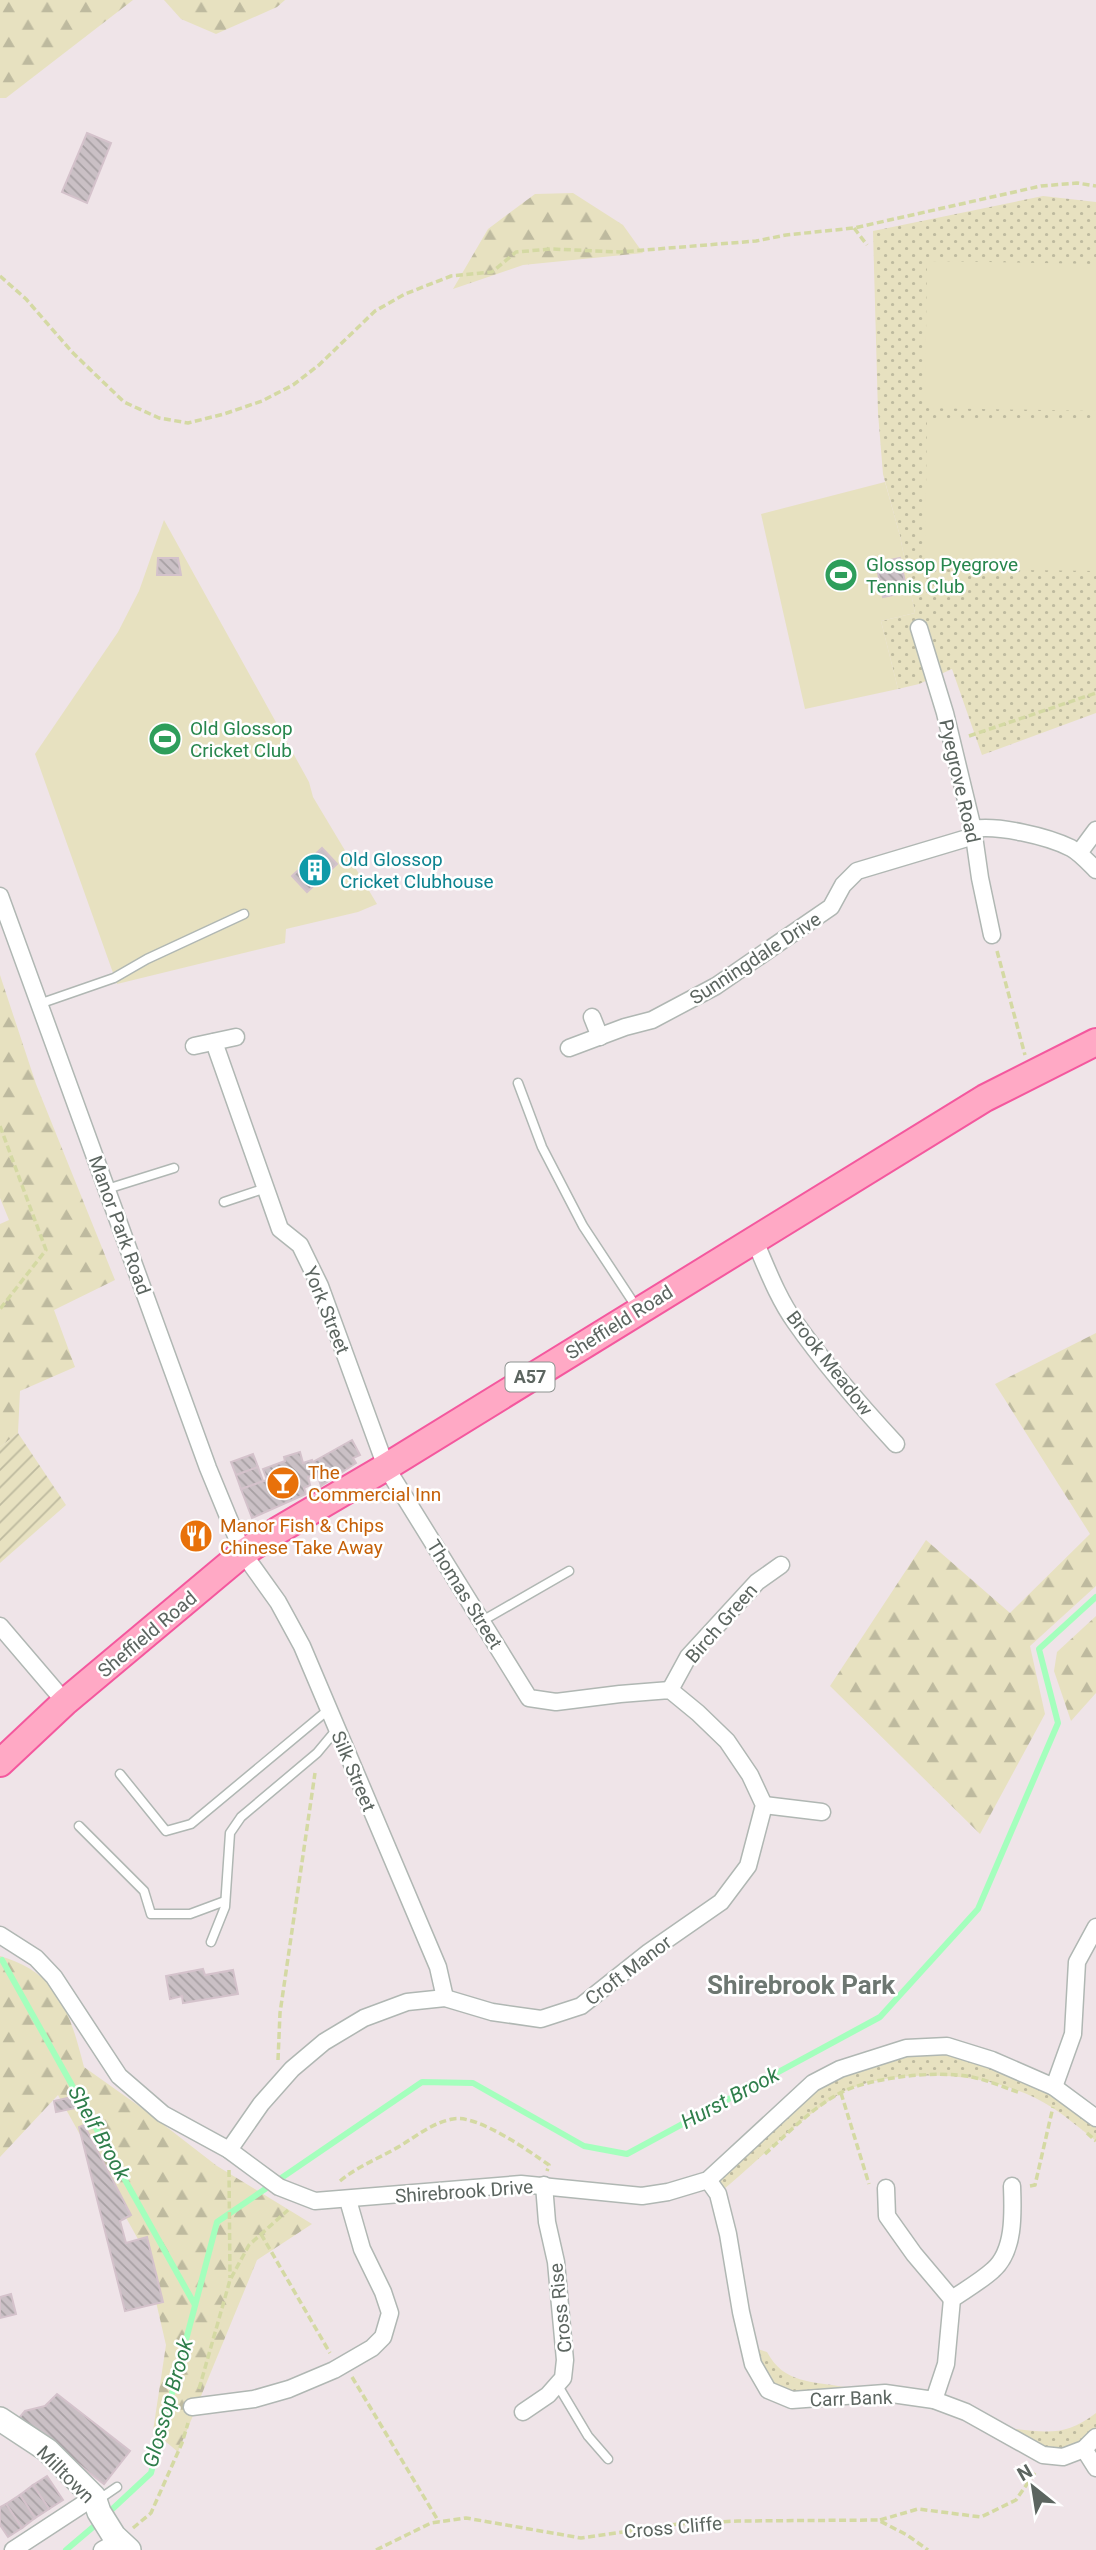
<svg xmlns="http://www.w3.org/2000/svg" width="1096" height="2550" font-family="Roboto,sans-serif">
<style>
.grass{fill:url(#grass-dots)}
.forest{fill:url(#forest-firs)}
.garden{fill:url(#garden-furrows)}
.pitch{fill:#e7e1c0}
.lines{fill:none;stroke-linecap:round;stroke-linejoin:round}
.stream{stroke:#a4ffbd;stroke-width:6}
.building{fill:url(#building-back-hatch);stroke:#d4c2cb;stroke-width:2}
.lane-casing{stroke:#b0b7b3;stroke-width:11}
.street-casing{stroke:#b0b7b3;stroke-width:19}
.secondary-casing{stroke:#afb8b3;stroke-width:26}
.primary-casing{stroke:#f4589e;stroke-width:30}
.path{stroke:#d4d9a3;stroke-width:3.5;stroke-dasharray:7 3.5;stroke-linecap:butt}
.lane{stroke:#fff;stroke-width:8}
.street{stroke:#fff;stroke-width:16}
.secondary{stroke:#fff;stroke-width:23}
.primary{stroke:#ffa9c5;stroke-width:26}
.labels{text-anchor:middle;stroke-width:5;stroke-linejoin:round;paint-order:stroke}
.shield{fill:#fff;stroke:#8d9390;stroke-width:2}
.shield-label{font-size:18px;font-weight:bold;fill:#5c6560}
.leisure-label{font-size:19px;fill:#27864d;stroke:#fff;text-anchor:start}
.street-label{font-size:19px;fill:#5c6560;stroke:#fff}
.culture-label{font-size:19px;fill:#0d838f;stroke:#fff;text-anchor:start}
.food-label{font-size:19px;fill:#c56008;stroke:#fff;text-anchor:start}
.water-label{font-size:21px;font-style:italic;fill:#2f7e4b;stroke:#fff}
.district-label{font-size:26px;font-weight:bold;fill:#6d7771;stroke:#fff}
</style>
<defs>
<pattern id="grass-dots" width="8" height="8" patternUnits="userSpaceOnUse" patternTransform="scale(1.75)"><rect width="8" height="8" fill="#e7e1c0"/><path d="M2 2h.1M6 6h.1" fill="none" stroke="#beba9f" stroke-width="1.8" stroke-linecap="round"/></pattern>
<pattern id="forest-firs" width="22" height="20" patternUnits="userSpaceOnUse" patternTransform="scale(1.75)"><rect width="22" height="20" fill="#e7e1c0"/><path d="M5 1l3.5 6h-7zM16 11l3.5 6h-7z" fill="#beba9f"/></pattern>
<pattern id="garden-furrows" width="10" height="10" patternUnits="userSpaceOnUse" patternTransform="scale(1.75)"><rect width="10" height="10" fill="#e7e1c0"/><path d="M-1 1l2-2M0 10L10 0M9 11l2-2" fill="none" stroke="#beba9f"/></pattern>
<pattern id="building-back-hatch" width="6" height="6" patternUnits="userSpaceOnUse" patternTransform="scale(1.75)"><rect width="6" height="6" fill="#cac0c5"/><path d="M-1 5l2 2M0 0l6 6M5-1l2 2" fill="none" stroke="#a7a0a3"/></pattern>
</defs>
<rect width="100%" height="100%" fill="#efe4e8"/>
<g class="grass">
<path d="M1043 196 1096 202V713L982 755 952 669 919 684 898 689 881 621 915 613 900 536 883 474 878 413 873 231Z"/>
<path d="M906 2048 992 2060 1096 2118V2141C1082 2130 1068 2118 1053 2108 1008 2079 951 2072 899 2077 880 2079 853 2085 838 2095 794 2123 758 2161 718 2194L708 2180 813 2083Z"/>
<path d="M748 2346 767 2352C784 2384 812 2381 844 2387L850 2397 768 2390Z"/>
<path d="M1096 2413V2437L1063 2457 1011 2437 1015 2429C1050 2433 1067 2435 1096 2413Z"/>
</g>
<g class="forest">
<path d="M0 0H133L6 98H0Z"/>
<path d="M164 0H285L277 7 216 34 181 19Z"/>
<path d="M573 193 623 225 643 253 523 265 453 289 488 229 535 194Z"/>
<path d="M0 975 36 1084 115 1280 54 1310 75 1367 20 1391 18 1433 0 1447V1224L9 1220 0 1198Z"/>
<path d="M1096 1333V1586L1030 1646 1045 1714 980 1834 830 1686 926 1540 1010 1613 1090 1534 995 1384Z"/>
<path d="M1096 1616V1693L1071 1721 1054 1671 1057 1652Z"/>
<path d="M0 1956C59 1973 70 2013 84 2067L146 2111 217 2166 312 2224 257 2260 178 2452 153 2431 166 2345 144 2250 58 2095 0 2157Z"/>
</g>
<path class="garden" d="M18 1433 66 1505 0 1563V1447Z"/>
<g class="pitch">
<path d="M927 261 1096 264V411L925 408Z"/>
<path d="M927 418 1096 419V571L925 569Z"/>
<path d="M885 482 900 536 915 613 881 621 898 689 805 709 761 514Z"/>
<path d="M164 520 309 782 313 797 377 904 358 912 286 929 285 943 117 984 35 754 118 632 139 591Z"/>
</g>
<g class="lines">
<g class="stream">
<path d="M2 1960 195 2305"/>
<path d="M107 2514 151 2473 217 2222 422 2082 473 2083 584 2146 627 2154 880 2017 978 1909 1058 1723 1039 1649 1096 1597"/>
<path d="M66 2550 99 2522"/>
</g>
</g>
<g class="building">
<path d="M87 133 111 143 87 203 62 192Z"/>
<path d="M158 558H178L181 575H157Z"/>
<path d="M900 558 907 592 883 597 876 563Z"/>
<path d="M322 848 337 864 307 892 292 876Z"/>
<path d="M352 1440 360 1455 353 1458 356 1463 321 1486 313 1462Z"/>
<path d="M300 1452 303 1463 312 1460 317 1474 308 1477 310 1485 304 1488 306 1494 252 1518 241 1489 267 1480 263 1469 285 1461 284 1457Z"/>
<path d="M253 1454 258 1467 236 1475 231 1462Z"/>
<path d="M258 1467 263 1481 241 1489 236 1475Z"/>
<path d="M203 1969 205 1975 233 1970 238 1994 183 2003 182 1996 170 1999 166 1976Z"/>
<path d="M72 2097 75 2108 56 2112 54 2101Z"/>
<path d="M84 2125 131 2215 120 2221 126 2243 147 2237 163 2302 125 2311 79 2127Z"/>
<path d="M11 2294 16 2314 0 2318V2297Z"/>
<path d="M57 2394 130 2451 104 2484 19 2418 25 2411 45 2406Z"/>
<path d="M47 2476 63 2500 49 2509 33 2485Z"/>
<path d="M33 2485 49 2509 35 2518 20 2495Z"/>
<path d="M20 2495 35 2518 22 2528 6 2504Z"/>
<path d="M6 2504 22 2528 8 2537 0 2525V2507Z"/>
</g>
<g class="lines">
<defs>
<g id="lane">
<path d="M39 1004 114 978 147 959 244 914"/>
<path d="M518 1083 542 1147 583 1226 637 1308"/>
<path d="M107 1189 174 1168"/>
<path d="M224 1202 266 1188"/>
<path d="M482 1621 569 1571"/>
<path d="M120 1774 166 1831 191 1824 328 1710"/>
<path d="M79 1826 144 1891 151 1914H190L225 1901"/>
<path d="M211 1942 225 1907 230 1833 241 1817 317 1753 337 1729"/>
<path d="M557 2384 588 2436 608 2459"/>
<path d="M98 2500 117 2487"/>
</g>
<g id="street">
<path d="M919 628 945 713 973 829 980 878 992 935"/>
<path d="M973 829C998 825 1047 836 1071 848 1080 853 1088 862 1096 870"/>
<path d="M1079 853 1096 830"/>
<path d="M0 896 208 1468 243 1553 278 1602 302 1646 438 1967 445 1998"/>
<path d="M592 1017 600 1037"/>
<path d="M214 1042 280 1229 300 1245 320 1286 386 1467 529 1698 556 1702 620 1694 670 1690 698 1713 727 1741 750 1775 764 1805 748 1866 721 1902 649 1952 581 2006 541 2019 492 2012 445 1998 407 2002 364 2018 324 2042 292 2069 261 2104 229 2150"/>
<path d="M194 1046 236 1037"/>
<path d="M569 1048 625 1027 652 1020 716 986 831 907 843 885 857 871 974 836"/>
<path d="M754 1239C766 1266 777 1297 795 1322 825 1365 860 1405 896 1444"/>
<path d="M0 1626 65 1702"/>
<path d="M670 1690 688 1657 757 1582 781 1565"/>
<path d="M764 1805 822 1812"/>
<path d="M0 1935 36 1958 54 1977 119 2076 163 2114 229 2150 279 2187 315 2201 521 2184 642 2196 668 2192 708 2180 813 2083 840 2069 906 2048 947 2046 992 2060 1054 2087 1096 2118"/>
<path d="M1054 2087 1073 2034 1077 1962 1096 1927"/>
<path d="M708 2180 718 2194 728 2234 741 2312 753 2364 768 2390 792 2400 885 2393 934 2400 966 2412 1043 2455 1063 2457 1084 2449 1096 2437"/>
<path d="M886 2188 887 2216 914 2254 952 2299"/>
<path d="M934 2400 946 2364 952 2299C965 2290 981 2281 993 2270 1015 2251 1013 2212 1012 2186"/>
<path d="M192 2407 254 2399 289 2389 334 2370 372 2348 383 2337 390 2313 383 2292 362 2249 348 2200"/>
<path d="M523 2412 548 2395 563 2378 565 2360 556 2262 547 2222 544 2185"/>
<path d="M1084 2449 1096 2468"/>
<path d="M13 2550 94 2497"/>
<path d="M102 2550 118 2541"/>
</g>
<path id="secondary" d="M0 2419 47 2450 94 2497 99 2512 114 2536 129 2550"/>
<path id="primary" d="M0 1763 65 1702 243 1553 277 1531 386 1467 985 1098 1096 1042"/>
</defs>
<use href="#lane" class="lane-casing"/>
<use href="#street" class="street-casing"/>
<use href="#secondary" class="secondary-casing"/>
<use href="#primary" class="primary-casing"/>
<g class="path">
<path d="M854 228 867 245"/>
<path d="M0 276 26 299 72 352 124 402 159 418 188 423 224 414 262 401 293 385 319 365 375 311 405 294 451 276 492 272 516 252 551 249 620 252 756 241 786 235 854 228 1041 186 1077 183 1096 186"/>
<path d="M969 736 1096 693"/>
<path d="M997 951 1025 1055"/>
<path d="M0 1126 46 1250 0 1309"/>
<path d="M278 2060 280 2013 315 1773"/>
<path d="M841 2093 869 2184"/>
<path d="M1087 2133 1096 2141"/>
<path d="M765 2154C788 2133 812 2108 840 2093 871 2077 938 2070 972 2077 987 2080 1003 2087 1018 2092"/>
<path d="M229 2170 230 2278"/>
<path d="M340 2181C358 2166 380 2158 400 2146 418 2135 432 2123 453 2119 477 2114 529 2151 549 2165L547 2171"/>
<path d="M1030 2186 1035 2185 1053 2107"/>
<path d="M261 2234 330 2353"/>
<path d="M352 2377 439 2522"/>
<path d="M199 2389 230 2280 249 2245 288 2210"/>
<path d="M880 2520 918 2509 981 2517 1016 2500 1036 2471"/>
<path d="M133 2528 151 2513 182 2443 188 2423"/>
<path d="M376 2550 431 2523 466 2518 581 2538 678 2524 738 2521 878 2520 907 2535 928 2550"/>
</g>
<use href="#lane" class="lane"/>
<use href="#street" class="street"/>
<use href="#secondary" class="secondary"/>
<use href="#primary" class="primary"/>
</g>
<defs>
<symbol id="stadium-disc" viewBox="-11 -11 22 22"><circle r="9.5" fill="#2e9e5b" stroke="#fff"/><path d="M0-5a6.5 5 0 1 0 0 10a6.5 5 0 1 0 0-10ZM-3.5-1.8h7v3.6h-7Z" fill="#fff"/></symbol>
<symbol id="building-disc" viewBox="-11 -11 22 22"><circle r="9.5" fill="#0f9aa8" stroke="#fff"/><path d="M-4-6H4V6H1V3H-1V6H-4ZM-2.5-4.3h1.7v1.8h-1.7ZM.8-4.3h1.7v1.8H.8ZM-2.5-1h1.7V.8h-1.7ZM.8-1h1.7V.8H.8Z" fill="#fff"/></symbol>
<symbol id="bar-disc" viewBox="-11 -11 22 22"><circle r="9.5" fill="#e8710a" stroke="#fff"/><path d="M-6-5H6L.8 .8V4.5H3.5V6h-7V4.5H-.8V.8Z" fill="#fff"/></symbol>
<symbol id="restaurant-disc" viewBox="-11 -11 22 22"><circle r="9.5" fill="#e8710a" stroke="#fff"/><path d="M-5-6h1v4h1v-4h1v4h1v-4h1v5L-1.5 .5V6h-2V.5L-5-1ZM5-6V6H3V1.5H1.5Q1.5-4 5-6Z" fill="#fff"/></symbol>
</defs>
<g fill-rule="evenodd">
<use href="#stadium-disc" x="822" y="556" width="38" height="38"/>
<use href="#stadium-disc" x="146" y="720" width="38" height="38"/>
<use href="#building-disc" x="296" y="851" width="38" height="38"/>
<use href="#bar-disc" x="264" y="1464" width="38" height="38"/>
<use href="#restaurant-disc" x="177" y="1517" width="38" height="38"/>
</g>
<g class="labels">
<rect class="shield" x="505.5" y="1362.5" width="49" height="29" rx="5"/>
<g class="shield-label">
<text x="530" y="1383">A57</text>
</g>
<g class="leisure-label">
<text x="866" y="571">Glossop Pyegrove<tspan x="866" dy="22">Tennis Club</tspan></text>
<text x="190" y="735">Old Glossop<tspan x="190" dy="22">Cricket Club</tspan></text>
</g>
<g class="street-label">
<text transform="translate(960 781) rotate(77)" y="7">Pyegrove Road</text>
<text transform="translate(755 958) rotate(-33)" y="7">Sunningdale Drive</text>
<text transform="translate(120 1225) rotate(70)" y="7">Manor Park Road</text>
<text transform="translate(327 1310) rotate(68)" y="7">York Street</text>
<text transform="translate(619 1322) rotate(-32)" y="7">Sheffield Road</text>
<text transform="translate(830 1363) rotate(52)" y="7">Brook Meadow</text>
<text transform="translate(465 1594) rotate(58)" y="7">Thomas Street</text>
<text transform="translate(721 1623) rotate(-49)" y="7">Birch Green</text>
<text transform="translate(147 1634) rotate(-40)" y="7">Sheffield Road</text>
<text transform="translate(354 1771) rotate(67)" y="7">Silk Street</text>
<text transform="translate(628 1970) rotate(-37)" y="7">Croft Manor</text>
<text transform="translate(464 2191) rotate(-4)" y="7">Shirebrook Drive</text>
<text transform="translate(560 2308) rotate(-96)" y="7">Cross Rise</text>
<text transform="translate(851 2398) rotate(-2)" y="7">Carr Bank</text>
<text transform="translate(66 2474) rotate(45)" y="7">Milltown</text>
<text transform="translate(673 2527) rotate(-5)" y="7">Cross Cliffe</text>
</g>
<g class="culture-label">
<text x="340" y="866">Old Glossop<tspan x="340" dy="22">Cricket Clubhouse</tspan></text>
</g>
<g class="food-label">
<text x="308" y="1479">The<tspan x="308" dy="22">Commercial Inn</tspan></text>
<text x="220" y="1532">Manor Fish &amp; Chips<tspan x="220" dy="22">Chinese Take Away</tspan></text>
</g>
<g class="water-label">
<text transform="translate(730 2098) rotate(-28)" y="7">Hurst Brook</text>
<text transform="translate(99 2133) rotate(61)" y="7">Shelf Brook</text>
<text transform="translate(168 2403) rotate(-74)" y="7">Glossop Brook</text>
</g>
<g class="district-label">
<text x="801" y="1994">Shirebrook Park</text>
</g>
</g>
<g transform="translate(1033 2487) rotate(330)" stroke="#ffffff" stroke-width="5" paint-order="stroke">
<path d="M0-5L12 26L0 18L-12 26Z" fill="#5c6560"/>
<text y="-10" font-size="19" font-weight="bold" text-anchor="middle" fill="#5c6560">N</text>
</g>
</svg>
